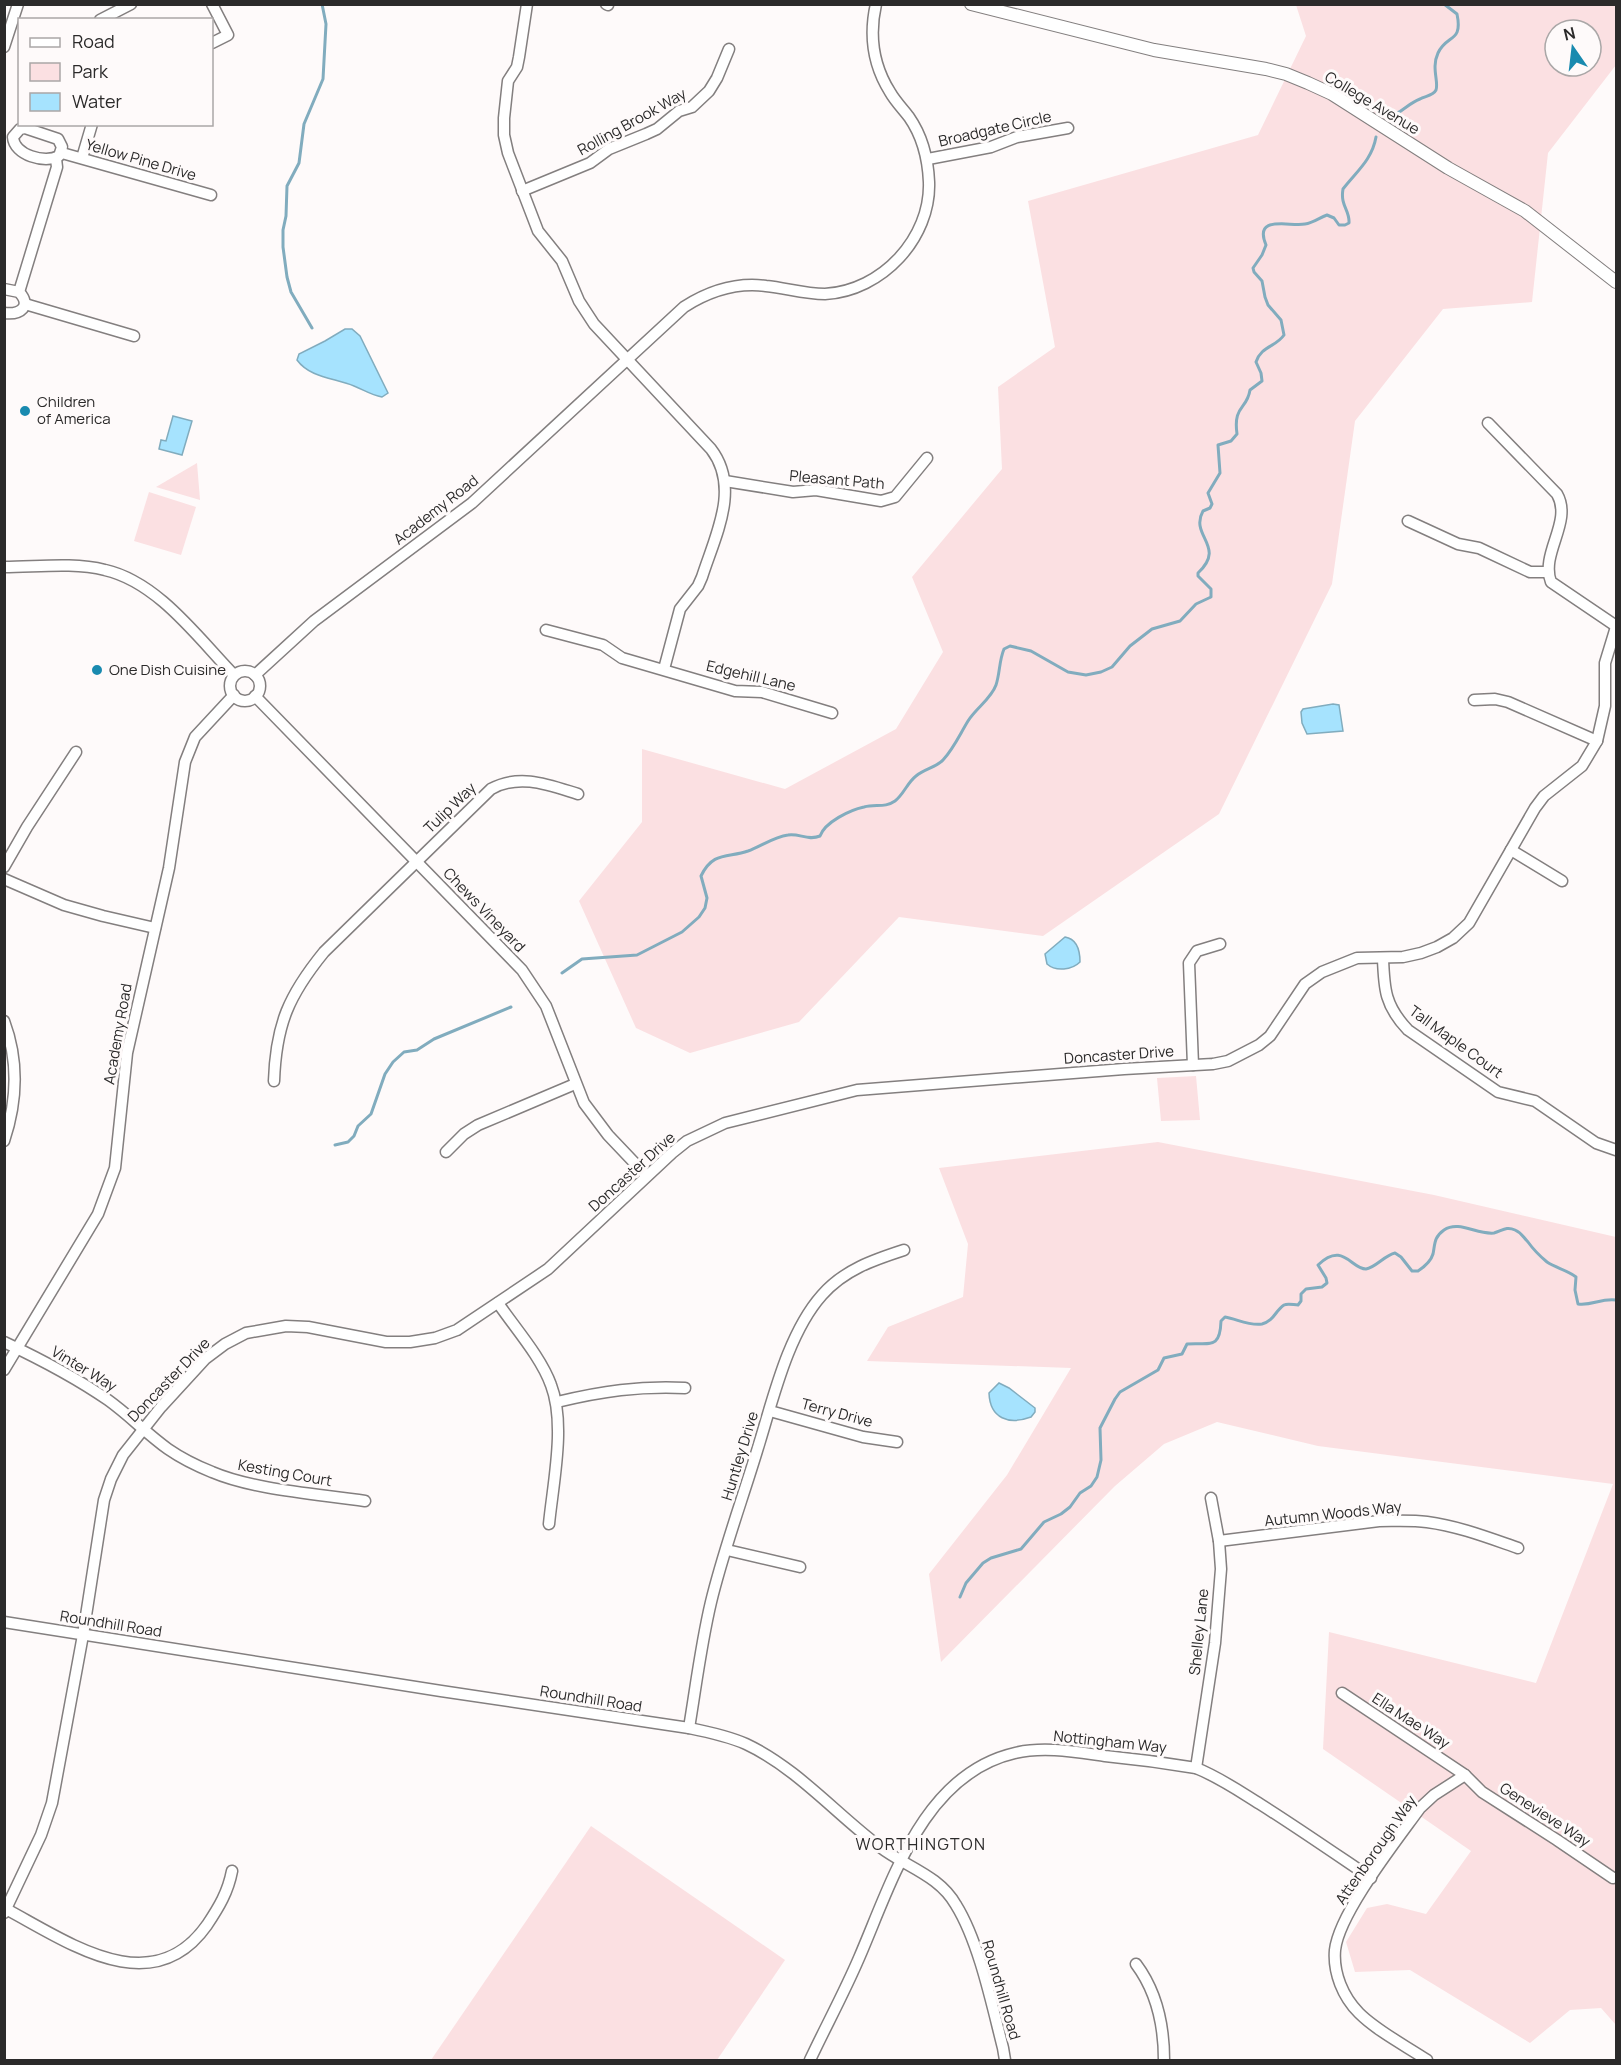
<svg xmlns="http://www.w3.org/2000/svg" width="1621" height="2065" font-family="Manrope,sans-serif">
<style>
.green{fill:#fbe0e2;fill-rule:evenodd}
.water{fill:#a6e3fe;stroke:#81acbe;stroke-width:1.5}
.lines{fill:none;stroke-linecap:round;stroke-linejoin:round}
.stream{stroke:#81acbe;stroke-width:3}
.minor-casing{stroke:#837f7f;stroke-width:13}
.tertiary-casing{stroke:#837f7f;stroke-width:14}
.minor{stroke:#fff;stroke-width:10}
.tertiary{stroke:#fff;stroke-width:12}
.poi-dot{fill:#198aaf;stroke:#fefafa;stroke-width:2}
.labels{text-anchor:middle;stroke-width:6;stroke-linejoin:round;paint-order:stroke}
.street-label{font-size:15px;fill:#2b2a2a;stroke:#fefafa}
.poi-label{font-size:15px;fill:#2b2a2a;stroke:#fefafa;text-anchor:start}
.neighbourhood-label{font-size:16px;letter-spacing:1.5px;fill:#2b2a2a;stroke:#fefafa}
</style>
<rect width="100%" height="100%" fill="#fefafa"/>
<g class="green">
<path d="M1296 5H1616V65L1548 153 1532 302 1443 309 1355 421 1332 584 1219 814 1043 936 899 917 799 1022 690 1053 636 1028 579 901 642 822V749L785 789 896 729 943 652 912 577 1002 469 998 387 1055 347 1028 201 1258 135 1306 36ZM1555 30H1591V66H1555Z"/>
<path d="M197 463 200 500 156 487Z"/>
<path d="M149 492 196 507 181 555 134 541Z"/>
<path d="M1196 1076 1200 1120 1161 1121 1157 1078Z"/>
<path d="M1158 1142 1434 1195 1616 1237V2025L1601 2008 1570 2010 1530 2043 1410 1970 1355 1972 1346 1942 1367 1908 1387 1904 1426 1914 1471 1851 1323 1749 1329 1632 1536 1683 1613 1484 1318 1446 1217 1422 1164 1444 1115 1486 941 1662 929 1574 1007 1475 1071 1368 867 1361 888 1327 963 1297 968 1244 939 1168Z"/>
<path d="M591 1826 785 1960 717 2060H431Z"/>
</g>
<g class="water">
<path d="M345 329H352L360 336 388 393 382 397C371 395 364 390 354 386 335 378 310 378 297 360L299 354 325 341Z"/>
<path d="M173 416 192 421 182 455 159 449 161 440 166 441Z"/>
<path d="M1333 704 1339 705 1343 731 1307 734 1302 723 1301 712 1303 709Z"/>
<path d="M1065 937C1077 939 1080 951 1080 962 1072 970 1056 972 1047 964L1045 954Z"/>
<path d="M999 1383 1009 1388 1035 1408V1412L1031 1417C1009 1425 990 1419 989 1393Z"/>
</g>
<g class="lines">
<g class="stream">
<path d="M1392 116C1402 112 1409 103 1420 99 1425 96 1433 96 1436 90 1439 82 1431 68 1438 53 1447 34 1463 43 1457 14L1444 4"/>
<path d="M312 328 291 292 287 277 283 247V230L286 216 287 186 299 163 304 124 323 79 326 24 322 4"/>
<path d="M562 973 582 959 637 955 682 932 699 917 705 908 707 898 701 876C713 851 728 858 748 851 761 846 774 837 788 835 799 833 808 841 820 836 825 822 850 810 864 807 876 804 885 808 895 801 904 794 907 783 916 776 924 769 937 767 943 760 954 748 960 734 968 721 976 708 991 699 996 685 1000 673 999 661 1004 649L1010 646 1031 651 1068 672 1086 675 1101 672 1112 667 1130 646 1152 629 1180 621 1196 604 1211 597V589L1198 576V573C1227 546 1189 536 1203 511L1210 508 1212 504 1208 493 1220 473 1218 445 1231 441 1237 434C1233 405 1247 410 1250 390L1262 381 1261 373 1256 362C1261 346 1276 347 1284 335L1281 320 1268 305 1265 297 1262 281 1254 272 1253 268 1262 255 1266 245C1253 214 1290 227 1305 224 1313 223 1319 218 1327 215L1334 218 1339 225H1345L1349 223C1350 210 1340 206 1343 189 1356 172 1372 160 1376 137"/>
<path d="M335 1145 348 1142 354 1136 358 1126 371 1114 385 1074 393 1062 404 1052 417 1050 434 1039 511 1007"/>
<path d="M960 1597 966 1583 983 1563 991 1558 1021 1549 1044 1522 1061 1514 1070 1507 1080 1493 1091 1486 1097 1477 1101 1460 1100 1428 1115 1399 1120 1392 1158 1370 1164 1358 1182 1354 1187 1344C1209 1342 1220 1351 1221 1321L1225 1317C1237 1319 1249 1326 1262 1324 1274 1321 1275 1311 1284 1305 1288 1303 1294 1305 1298 1305L1301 1301V1294L1306 1289 1322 1287 1327 1283 1326 1278 1318 1265C1343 1241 1351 1269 1366 1269 1375 1268 1385 1255 1395 1253L1401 1257 1412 1271H1418C1424 1267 1431 1261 1433 1254 1435 1244 1434 1237 1444 1230 1459 1220 1477 1235 1494 1233 1502 1231 1506 1226 1515 1230 1522 1233 1523 1237 1528 1242 1533 1249 1541 1257 1547 1262 1556 1268 1567 1270 1576 1277L1575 1290 1578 1304C1592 1306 1601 1298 1616 1300"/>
</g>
<defs>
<g id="minor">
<path d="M527 4 519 57 517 67 508 81 504 118V135L508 153 538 231 562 261 579 301 594 324 711 449C741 488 715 536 702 577L698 586 680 609 664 669"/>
<path d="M606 4 608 5"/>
<path d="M100 20 131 4"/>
<path d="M212 43 228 35 212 4"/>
<path d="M4 47 18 4"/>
<path d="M25 128 58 139 62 147 59 156C45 164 14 155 13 137L20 129Z"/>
<path d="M62 153 211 195"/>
<path d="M82 158 92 124"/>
<path d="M928 159 991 147 1017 137 1068 128"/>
<path d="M522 191 590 163 609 149 646 134 657 129 679 111 692 107 709 91 717 78 729 49"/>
<path d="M4 289 19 292C32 306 21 315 4 313"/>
<path d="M19 292 57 167 56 159"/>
<path d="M25 304 134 336"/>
<path d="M1488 423 1557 494C1573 522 1540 553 1551 582L1616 626"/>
<path d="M725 481 793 492 816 490 881 501 895 497 927 458"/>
<path d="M1408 521 1458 544 1479 548 1530 572H1547"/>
<path d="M4 567C37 567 73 562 105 570 158 582 198 638 234 675"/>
<path d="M546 630 603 645 622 658 735 691 762 692 832 713"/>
<circle cx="245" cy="686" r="15"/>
<path d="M255 675 314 621 472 503 684 307C709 291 736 282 766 286 786 288 804 294 825 294 882 291 931 238 929 182 928 158 923 137 909 117 903 109 895 101 890 92 873 65 869 35 876 4"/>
<path d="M255 696 522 970 546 1006 584 1103 608 1135 646 1175"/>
<path d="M1474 700 1495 699 1508 702 1597 741"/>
<path d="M1511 850 1562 881"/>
<path d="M4 867 27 827 76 752"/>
<path d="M4 879 64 905 103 916 155 928"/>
<path d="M1383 958C1384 989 1385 1006 1408 1030L1498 1092 1535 1101 1596 1143 1616 1150"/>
<path d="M4 1021C19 1061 17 1102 4 1141"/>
<path d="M1193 1065 1189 963 1197 951 1220 944"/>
<path d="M274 1081C276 1024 289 995 324 952L491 789C520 773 549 785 578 794"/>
<path d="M446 1152 464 1134 478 1125 575 1084"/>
<path d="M498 1303C515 1328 541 1357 551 1385 566 1424 553 1483 549 1524"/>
<path d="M4 1342C40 1359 75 1377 108 1400 129 1415 147 1434 168 1449 181 1458 197 1466 212 1472 254 1490 319 1494 365 1501"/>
<path d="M4 1370 98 1214 115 1168 127 1053 169 868 185 762 195 737 234 695"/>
<path d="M557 1402C603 1391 638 1386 685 1388"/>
<path d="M770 1411 863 1437 897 1442"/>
<path d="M1219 1541 1379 1521C1395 1521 1411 1520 1427 1522 1458 1526 1489 1538 1518 1548"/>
<path d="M727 1550 800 1567"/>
<path d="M4 1622 441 1691 689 1728C709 1732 728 1736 746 1744 797 1768 836 1814 880 1847 906 1867 939 1875 956 1905 979 1942 992 2005 1003 2048L1005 2060"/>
<path d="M1342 1693 1465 1775 1482 1792 1557 1840 1613 1878"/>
<path d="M689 1728C696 1686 701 1644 711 1602 724 1548 744 1495 760 1441 774 1395 789 1332 822 1295 844 1270 873 1260 904 1250"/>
<path d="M1196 1768 1215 1643 1221 1569 1219 1541 1211 1498"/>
<path d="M6 1909C68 1942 152 2003 207 1925 219 1907 228 1892 232 1871"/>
<path d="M4 1913 41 1835 52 1803 83 1635 104 1500 111 1479 123 1455 161 1407 205 1359 225 1344 246 1333 286 1326 308 1327 386 1342H410L435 1338 457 1330 548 1269 672 1153 687 1141 725 1123 857 1090 1124 1069 1213 1064 1228 1061 1259 1045 1270 1036 1305 984 1322 972 1357 958 1403 957 1421 953 1437 947 1453 938 1469 923 1535 808 1544 796 1582 766 1597 741 1605 706V663L1616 627"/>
<path d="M1136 1964C1157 1992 1164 2026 1164 2060"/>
<path d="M810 2060C826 2026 844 1993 859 1958 892 1882 923 1774 1015 1753 1044 1746 1076 1752 1105 1756 1136 1759 1166 1763 1196 1768 1219 1777 1239 1791 1260 1804 1298 1828 1334 1853 1371 1878"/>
<path d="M1427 2060C1406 2046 1377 2031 1359 2013 1343 1997 1333 1973 1335 1950 1339 1913 1397 1840 1420 1808L1434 1795 1465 1775"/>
</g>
<path id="tertiary" d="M971 4 1154 50 1266 69 1286 74 1308 83 1332 94 1448 168 1525 211 1616 282"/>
</defs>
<use href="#minor" class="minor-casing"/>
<use href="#tertiary" class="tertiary-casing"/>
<use href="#minor" class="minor"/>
<use href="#tertiary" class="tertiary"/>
</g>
<g class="poi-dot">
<circle cx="25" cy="411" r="6"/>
<circle cx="97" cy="670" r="6"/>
</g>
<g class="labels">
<g class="street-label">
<text transform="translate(1372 103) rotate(31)" y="5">College Avenue</text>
<text transform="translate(632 122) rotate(-29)" y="5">Rolling Brook Way</text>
<text transform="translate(995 129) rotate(-13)" y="5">Broadgate Circle</text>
<text transform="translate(141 160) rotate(16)" y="5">Yellow Pine Drive</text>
<text transform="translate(837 480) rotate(5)" y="5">Pleasant Path</text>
<text transform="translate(436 510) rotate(-38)" y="5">Academy Road</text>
<text transform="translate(751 676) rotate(13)" y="5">Edgehill Lane</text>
<text transform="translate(450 808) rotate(-44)" y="5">Tulip Way</text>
<text transform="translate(484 910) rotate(46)" y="5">Chews Vineyard</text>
<text transform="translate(118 1034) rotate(-80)" y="5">Academy Road</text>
<text transform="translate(1456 1042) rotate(36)" y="5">Tall Maple Court</text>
<text transform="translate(1119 1055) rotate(-4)" y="5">Doncaster Drive</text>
<text transform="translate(632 1172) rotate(-42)" y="5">Doncaster Drive</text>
<text transform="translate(84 1369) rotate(31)" y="5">Vinter Way</text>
<text transform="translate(169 1380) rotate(-46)" y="5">Doncaster Drive</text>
<text transform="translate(837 1413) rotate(15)" y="5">Terry Drive</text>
<text transform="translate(740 1456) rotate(-73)" y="5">Huntley Drive</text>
<text transform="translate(285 1473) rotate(10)" y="5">Kesting Court</text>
<text transform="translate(1333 1514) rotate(-6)" y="5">Autumn Woods Way</text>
<text transform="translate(111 1624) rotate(9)" y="5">Roundhill Road</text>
<text transform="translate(1199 1632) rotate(-84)" y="5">Shelley Lane</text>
<text transform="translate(591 1699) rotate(9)" y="5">Roundhill Road</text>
<text transform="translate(1411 1721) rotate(33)" y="5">Ella Mae Way</text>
<text transform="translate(1110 1742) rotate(6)" y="5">Nottingham Way</text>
<text transform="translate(1545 1815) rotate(33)" y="5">Genevieve Way</text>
<text transform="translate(1376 1850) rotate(-55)" y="5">Attenborough Way</text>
<text transform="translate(1001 1990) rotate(74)" y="5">Roundhill Road</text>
</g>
<g class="poi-label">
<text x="37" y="407">Children<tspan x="37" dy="17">of America</tspan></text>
<text x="109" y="675">One Dish Cuisine</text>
</g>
<g class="neighbourhood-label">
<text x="921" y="1850">WORTHINGTON</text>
</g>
</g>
<rect width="1621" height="2065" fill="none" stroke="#2b2a2a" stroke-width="12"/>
<rect x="18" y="18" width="195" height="108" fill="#fefafa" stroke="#aaa7a7" stroke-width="1.5"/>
<rect x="30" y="38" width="30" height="9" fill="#ffffff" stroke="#aaa7a7" stroke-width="1.5"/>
<text x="72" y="48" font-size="18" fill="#2b2a2a">Road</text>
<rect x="30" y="63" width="30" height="18" fill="#fbe0e2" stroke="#aaa7a7" stroke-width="1.5"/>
<text x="72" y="78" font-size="18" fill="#2b2a2a">Park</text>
<rect x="30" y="93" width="30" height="18" fill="#a6e3fe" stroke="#aaa7a7" stroke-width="1.5"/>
<text x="72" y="108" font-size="18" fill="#2b2a2a">Water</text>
<g transform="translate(1573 48) rotate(346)"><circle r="28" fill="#fefafa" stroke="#aaa7a7" stroke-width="1.5"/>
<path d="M0-4.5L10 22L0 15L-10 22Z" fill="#198aaf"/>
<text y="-9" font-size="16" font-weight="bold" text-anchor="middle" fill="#2b2a2a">N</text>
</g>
</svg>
